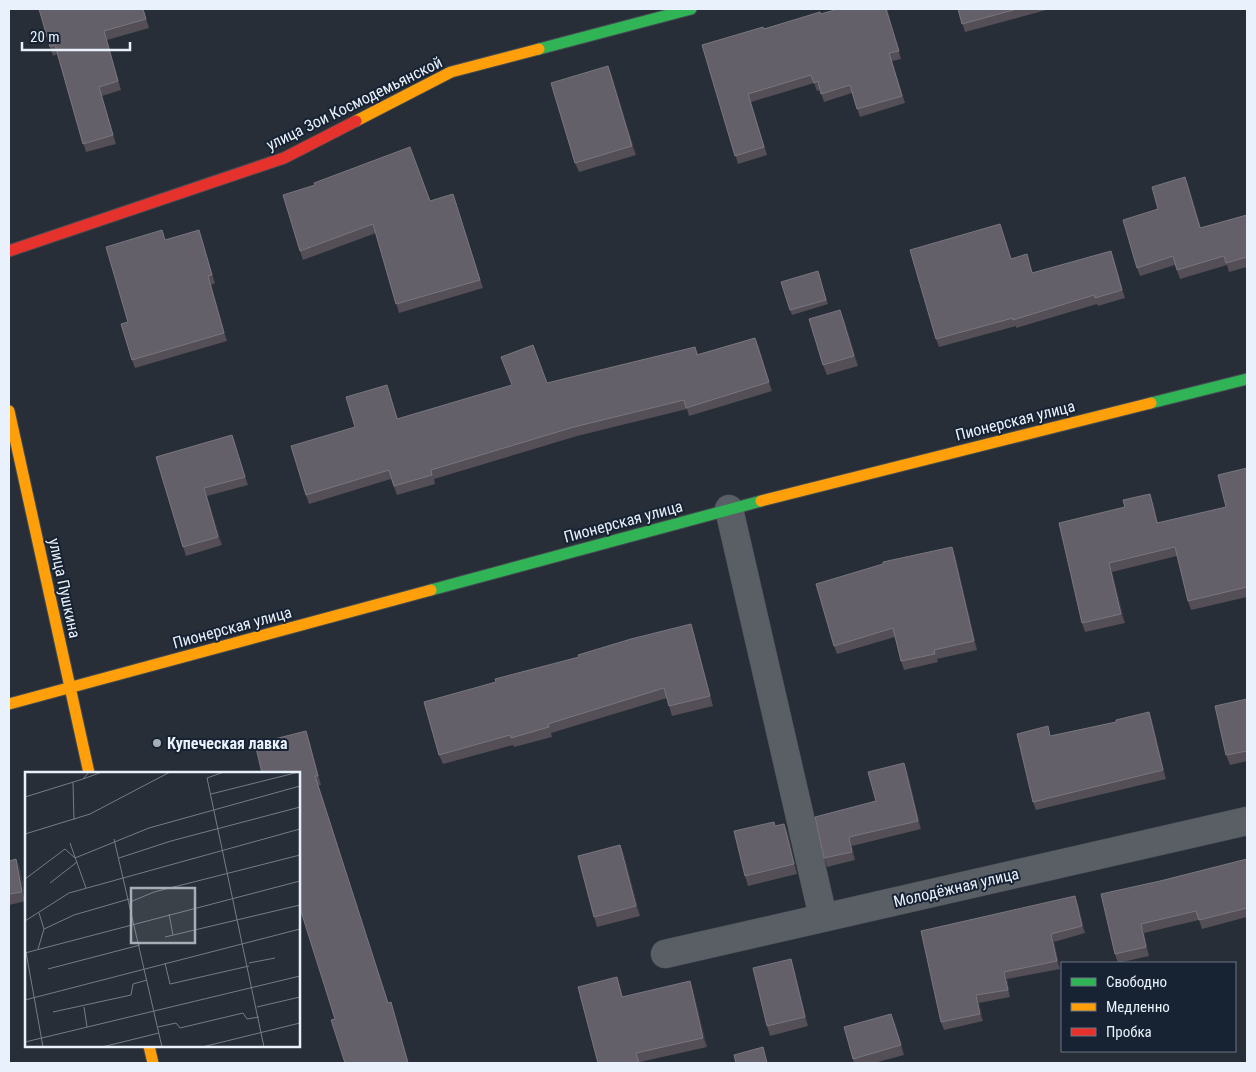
<svg xmlns="http://www.w3.org/2000/svg" width="1256" height="1072" font-family="'Roboto Condensed',sans-serif">
<style>
.lines{fill:none;stroke-linecap:round;stroke-linejoin:round}
.street-casing{stroke:#444b52;stroke-width:29}
.fast-casing{stroke:#444b52;stroke-width:13}
.slow-casing{stroke:#444b52;stroke-width:13}
.jam-casing{stroke:#444b52;stroke-width:13}
.street{stroke:#5a5f66;stroke-width:28}
.fast{stroke:#30b455;stroke-width:11}
.slow{stroke:#ff9f0a;stroke-width:11}
.jam{stroke:#e5322d;stroke-width:11}
.wall{fill:#544e57}
.shaded-wall{fill:#3b3a43}
.building{fill:#646069;stroke:#797680}
.poi-dot{fill:#a5adb7;stroke:#172333;stroke-width:2}
.labels{text-anchor:middle;stroke-width:4;stroke-linejoin:round;paint-order:stroke}
.street-label{font-size:16px;fill:#e9f1fc;stroke:#172333}
.poi-label{font-size:16px;font-weight:bold;fill:#e9f1fc;stroke:#172333;text-anchor:start}
.inset-road{fill:none;stroke:#757c86;stroke-width:1}
.view{fill:#a5adb7;fill-opacity:0.15;stroke:#a5adb7;stroke-width:2.5}
.inset-edge{fill:none;stroke:#e9f1fc;stroke-width:2.5}
</style>
<rect width="100%" height="100%" fill="#272e37"/>
<g class="lines">
<defs>
<g id="street">
<path d="M729 509 823 917"/>
<path d="M665 954 1247 821"/>
</g>
<g id="fast">
<path d="M539 49 691 9"/>
<path d="M1151 403 1247 379"/>
<path d="M431 590 761 501"/>
</g>
<g id="slow">
<path d="M356 121 451 72 539 49"/>
<path d="M9 411 89 773"/>
<path d="M761 501 1151 403"/>
<path d="M9 704 431 590"/>
<path d="M149 1046 153 1063"/>
</g>
<path id="jam" d="M9 251 284 158 356 121"/>
</defs>
<use href="#street" class="street-casing"/>
<use href="#fast" class="fast-casing"/>
<use href="#slow" class="slow-casing"/>
<use href="#jam" class="jam-casing"/>
<use href="#street" class="street"/>
<use href="#fast" class="fast"/>
<use href="#slow" class="slow"/>
<use href="#jam" class="jam"/>
</g>
<g class="wall">
<path d="M143 9 149 28 107 40 121 90 102 96 116 144 86 152 57 54 53 56 50 47Z"/>
<path d="M838 9H887L901 59 892 61 905 103 860 117 852 93 824 102 820 90 817 91 814 83 751 102 767 155 738 164 702 45Z"/>
<path d="M958 9H1050L965 32Z"/>
<path d="M608 66 636 155 579 172 575 163Z"/>
<path d="M1188 185 1201 228 1247 215V267L1229 272 1227 265 1180 279 1175 265 1140 276 1137 268 1158 209Z"/>
<path d="M430 201 456 203 483 288 399 313 376 233 303 260 300 251Z"/>
<path d="M199 230 215 283 211 285 227 341 135 368 132 360 128 322 165 240Z"/>
<path d="M1003 232 1011 258 1029 262 1033 273 1111 251 1125 298 1098 306 1097 304 1016 328V326L939 347 936 339Z"/>
<path d="M818 271 828 304 792 315 790 310Z"/>
<path d="M844 319 858 366 827 375 823 365Z"/>
<path d="M755 338 772 391 689 416 687 409 577 436 434 479 435 484 397 495 391 479 309 504 306 495 387 385 398 419 695 347 698 354Z"/>
<path d="M232 435 248 485 207 496 222 545 186 556 156 457Z"/>
<path d="M1247 468V597L1191 610 1188 601 1177 556 1112 572 1125 623 1085 632 1082 623 1125 507 1153 502 1158 523 1226 507Z"/>
<path d="M955 555 977 650 937 659 938 662 904 670 901 661 895 637 837 654 834 646Z"/>
<path d="M691 624 694 634 713 706 672 716 667 698 551 733 552 737 514 747 513 745 443 764 439 755 496 682Z"/>
<path d="M1247 699V761L1230 765 1226 755Z"/>
<path d="M1149 712 1152 721 1166 779 1036 810 1033 802 1051 736 1116 722Z"/>
<path d="M306 731 309 740 321 785H318L388 1003 394 1011 335 1019Z"/>
<path d="M907 771 921 829 852 846 855 860 827 867 824 858 876 801Z"/>
<path d="M776 826 788 833 797 874 748 886 745 876Z"/>
<path d="M620 845 624 855 640 916 597 927 594 917Z"/>
<path d="M16 859 20 869 26 901 9 905V861Z"/>
<path d="M1247 859V917L1202 929 1199 920 1144 933 1149 956 1118 963 1115 954 1160 881Z"/>
<path d="M1078 904 1085 933 1054 942 1060 969 1007 979 1010 997 979 1003 983 1021 944 1030 941 1022Z"/>
<path d="M791 959 794 969 808 1026 770 1036 767 1026Z"/>
<path d="M617 977 623 997 690 981 693 990 707 1047 640 1062 598 1063Z"/>
<path d="M895 1023 904 1055 874 1063H854L853 1059Z"/>
</g>
<g class="shaded-wall">
<path d="M886 9H887L901 59 899 51Z"/>
<path d="M104 31 107 40 121 90 118 81Z"/>
<path d="M608 66 612 75 636 155 632 146Z"/>
<path d="M99 87 102 96 116 144 113 135Z"/>
<path d="M1185 177 1188 185 1203 237 1200 228Z"/>
<path d="M199 230 202 238 215 283 212 275Z"/>
<path d="M1111 251 1114 259 1125 298 1122 290Z"/>
<path d="M208 276 211 285 227 341 224 333Z"/>
<path d="M840 310 844 319 858 366 854 356Z"/>
<path d="M755 338 759 347 772 391 769 382Z"/>
<path d="M232 435 235 443 248 485 245 477Z"/>
<path d="M204 488 207 496 222 545 218 537Z"/>
<path d="M1150 494 1153 502 1160 532 1157 523Z"/>
<path d="M952 547 955 555 977 650 974 641Z"/>
<path d="M1109 563 1112 572 1125 623 1121 614Z"/>
<path d="M691 624 694 634 713 706 710 696Z"/>
<path d="M1149 712 1152 721 1166 779 1163 770Z"/>
<path d="M306 731 309 740 321 785 318 776Z"/>
<path d="M904 763 907 771 921 829 918 821Z"/>
<path d="M784 824 788 833 797 874 794 864Z"/>
<path d="M849 837 852 846 855 860 852 852Z"/>
<path d="M620 845 624 855 640 916 636 906Z"/>
<path d="M16 859 20 869 26 901 22 892Z"/>
<path d="M1075 896 1078 904 1085 933 1082 926Z"/>
<path d="M1141 924 1144 933 1149 956 1146 947Z"/>
<path d="M1051 934 1054 942 1060 969 1057 961Z"/>
<path d="M791 959 794 969 808 1026 805 1017Z"/>
<path d="M1004 972 1007 979 1010 997 1008 990Z"/>
<path d="M617 977 626 1007 622 997Z"/>
<path d="M690 981 693 990 707 1047 703 1038Z"/>
<path d="M976 995 979 1003 983 1021 980 1014Z"/>
<path d="M391 1002 394 1011 409 1063H408Z"/>
<path d="M891 1014 895 1023 904 1055 901 1045Z"/>
</g>
<g class="building">
<path d="M39 9H143L146 19 104 31 118 81 99 87 113 135 83 144 55 45 50 47Z"/>
<path d="M838 9H886L899 51 889 53 902 96 857 109 850 85 821 94 818 81 814 83 811 75 748 94 764 147 735 156 702 45 763 27 764 29 820 12 821 14Z"/>
<path d="M958 9H1017L962 24Z"/>
<path d="M608 66 632 146 575 163 551 83Z"/>
<path d="M410 147 430 201 453 194 480 280 396 304 373 224 300 251 283 195 315 185 314 183Z"/>
<path d="M1185 177 1200 228 1247 215V257L1226 263 1224 256 1177 270 1173 256 1137 268 1123 220 1158 209 1152 187Z"/>
<path d="M1000 224 1011 259 1027 254 1032 273 1111 251 1122 290 1095 298 1094 295 1013 320V318L936 339 910 250Z"/>
<path d="M162 230 165 240 199 230 212 275 208 276 224 333 132 360 121 324 128 322 106 247Z"/>
<path d="M818 271 826 300 790 310 781 282Z"/>
<path d="M840 310 854 356 823 365 809 319Z"/>
<path d="M755 338 769 382 686 408 684 400 574 427 431 470 432 475 394 486 389 470 306 495 291 446 355 427 346 397 387 385 397 419 512 385 501 357 533 345 547 383 695 347 697 355Z"/>
<path d="M232 435 245 477 204 488 218 537 183 547 156 457Z"/>
<path d="M1247 468V587L1188 601 1175 547 1109 563 1121 614 1082 623 1059 523 1125 507 1123 500 1150 494 1157 523 1226 507 1218 475Z"/>
<path d="M952 547 974 641 934 650 935 654 901 661 893 628 834 646 816 584 883 564V562Z"/>
<path d="M691 624 710 696 669 706 664 688 548 724 549 727 511 738 510 735 439 755 424 702 496 682 495 679 579 657 578 655 631 639Z"/>
<path d="M1247 699V751L1226 755 1215 706Z"/>
<path d="M1149 712 1163 770 1033 802 1017 734 1048 726 1050 736 1116 722V720Z"/>
<path d="M306 731 318 776H315L388 1003 391 1002 408 1063H345L331 1020 335 1019 299 905V773H262L255 744Z"/>
<path d="M904 763 918 821 849 837 852 852 824 858 815 817 876 801 868 772Z"/>
<path d="M774 822 775 826 784 824 794 864 745 876 734 831Z"/>
<path d="M620 845 636 906 594 917 578 856Z"/>
<path d="M16 859 22 892 9 894V861Z"/>
<path d="M1247 859V908L1199 920 1196 911 1141 924 1146 947 1115 954 1101 894 1160 881Z"/>
<path d="M1075 896 1082 926 1051 934 1057 961 1004 972 1008 990 976 995 980 1014 941 1022 921 931Z"/>
<path d="M791 959 805 1017 767 1026 753 968Z"/>
<path d="M617 977 622 997 690 981 703 1038 636 1053 639 1063H598L578 987Z"/>
<path d="M891 1014 901 1045 853 1059 844 1027Z"/>
<path d="M763 1047 767 1063H736L734 1055Z"/>
</g>
<circle class="poi-dot" cx="157" cy="743" r="5"/>
<g class="labels">
<g class="street-label">
<text transform="translate(354 103) rotate(-26)" y="6">улица Зои Космодемьянской</text>
<text transform="translate(1015 420) rotate(-14)" y="6">Пионерская улица</text>
<text transform="translate(623 521) rotate(-15)" y="6">Пионерская улица</text>
<text transform="translate(65 588) rotate(78)" y="6">улица Пушкина</text>
<text transform="translate(232 627) rotate(-15)" y="6">Пионерская улица</text>
<text transform="translate(956 887) rotate(-13)" y="6">Молодёжная улица</text>
</g>
<g class="poi-label">
<text x="167" y="749">Купеческая лавка</text>
</g>
</g>
<g transform="translate(25 772)">
<rect width="275" height="275" fill="#272e37"/>
<path class="inset-road" d="M199 0 182 6 239 275M58 7 77 0M48 10 49 48M186 22 274 0M0 25 58 7 64 0M0 62 65 42 145 0M89 67 137 275M45 71 61 116M94 86 146 69 275 35M0 107 40 77 50 86 124 56 275 14M25 111 52 90M105 130 129 120 275 83M144 142 148 163M0 149 44 121 275 57M19 157 49 143 104 127M140 165 275 133M13 177 19 157 14 141M1 180 18 275M0 181 275 109M140 191 145 212 224 194M224 191 250 186M23 197 115 173M0 228 275 157M59 235 62 255M232 235 275 225M28 240 106 223 108 212 122 208M133 255 151 251 155 256 218 241 222 247 234 245M0 270 275 204M77 275 134 261M177 275 275 251"/>
<path class="view" d="M106 116H170V171H106Z"/>
<rect width="275" height="275" class="inset-edge"/>
</g>
<rect width="1256" height="1072" fill="none" stroke="#e9f1fc" stroke-width="20"/>
<rect x="1061" y="962" width="175" height="90" fill="#172333" stroke="#6b7583"/>
<rect x="1071" y="978" width="25" height="8" fill="#30b455" stroke="#6b7583"/>
<text x="1106" y="987" font-size="15" fill="#e9f1fc">Свободно</text>
<rect x="1071" y="1003" width="25" height="8" fill="#ff9f0a" stroke="#6b7583"/>
<text x="1106" y="1012" font-size="15" fill="#e9f1fc">Медленно</text>
<rect x="1071" y="1028" width="25" height="8" fill="#e5322d" stroke="#6b7583"/>
<text x="1106" y="1037" font-size="15" fill="#e9f1fc">Пробка</text>
<path d="M22 42v8h108v-8" fill="none" stroke="#e9f1fc" stroke-width="2.5"/>
<text x="30" y="42" font-size="15" fill="#e9f1fc" stroke="#172333" stroke-width="4" paint-order="stroke">20 m</text>
</svg>
